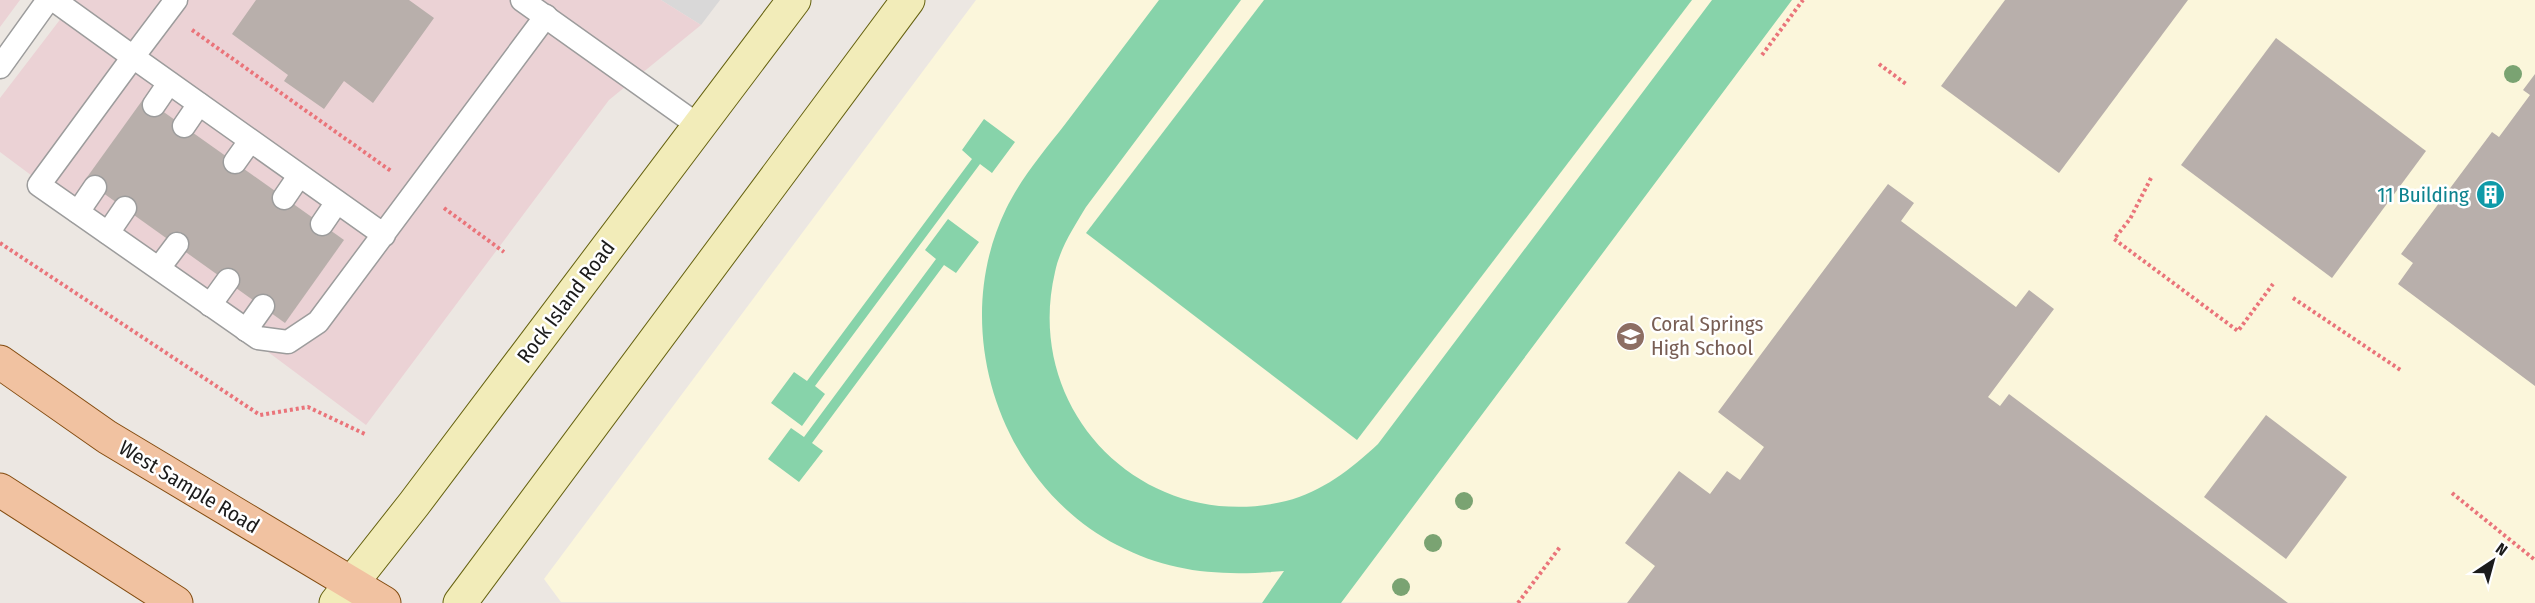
<svg xmlns="http://www.w3.org/2000/svg" width="2535" height="603" font-family="'Fira Sans Condensed',sans-serif">
<style>
.residential{fill:#d9d8d8}
.commercial{fill:#ebd2d5}
.education{fill:#fbf6db}
.pitch{fill:#87d3aa}
.building{fill:#b8afab}
.lines{fill:none;stroke-linecap:round;stroke-linejoin:round}
.lane-casing{stroke:#9c9c9c;stroke-width:25}
.secondary-casing{stroke:#65610f;stroke-width:35}
.primary-casing{stroke:#834b0f;stroke-width:35}
.path{stroke:#ea747a;stroke-width:4;stroke-dasharray:3 3;stroke-linecap:butt}
.lane{stroke:#fff;stroke-width:22}
.secondary{stroke:#f2ecb9;stroke-width:33}
.primary{stroke:#f1c2a1;stroke-width:33}
.tree{fill:#7aa372}
.labels{text-anchor:middle;stroke-width:5;stroke-linejoin:round;paint-order:stroke}
.culture-label{font-size:21px;fill:#0d838f;stroke:#fff;text-anchor:end}
.street-label{font-size:21px;fill:#1b1b1b;stroke:#fff}
.education-label{font-size:21px;fill:#785e54;stroke:#fff;text-anchor:start}
</style>
<rect width="100%" height="100%" fill="#ece7e2"/>
<path class="residential" d="M661 0H720L701 25Z"/>
<g class="commercial">
<path d="M0 0H20L0 27Z"/>
<path d="M75 0H661L701 25 609 100 366 425 0 152V98Z"/>
</g>
<path class="education" d="M976 0H2535V603L561 602 544 579Z"/>
<g class="pitch">
<path d="M1159 0H1241L1086 207C1074 227 1060 248 1055 272 1022 413 1146 535 1286 501 1322 492 1351 469 1378 444L1712 0H1792L1341 603H1262L1284 571C1224 576 1172 574 1117 545 999 484 948 328 1006 209 1021 178 1045 150 1066 123 1097 82 1128 41 1159 0Z"/>
<path d="M1264 0H1692L1357 440 1086 233Z"/>
<path d="M984 119 1015 142 992 173 980 164 815 386 825 394 802 426 771 403 794 372 807 381 972 159 962 150Z"/>
<path d="M948 219 979 242 956 273 944 265 812 443 823 451 799 482 768 459 791 428 804 437 936 259 925 250Z"/>
</g>
<g class="building">
<path d="M256 0H409L434 18 373 103 344 81 324 109 284 81 288 75 232 34Z"/>
<path d="M2005 0H2188L2059 173 1941 86Z"/>
<path d="M2276 38 2426 151 2332 278 2181 165Z"/>
<path d="M2535 74V386L2398 284 2413 263 2401 254 2492 132 2499 137 2530 95 2523 90Z"/>
<path d="M144 98 344 240 285 323 85 180Z"/>
<path d="M1888 184 1914 203 1901 221 2016 307 2029 290 2054 309 1988 397 2000 406 2009 394 2288 603H1627L1655 566 1625 543 1679 471 1710 494 1727 471 1740 480 1764 447 1718 412Z"/>
<path d="M2266 415 2347 477 2286 559 2204 497Z"/>
</g>
<g class="lines">
<defs>
<g id="lane">
<path d="M54 0 133 57 176 0"/>
<path d="M522 0 699 126"/>
<path d="M0 67 48 0"/>
<path d="M154 105 169 83"/>
<path d="M184 126 199 104"/>
<path d="M235 162 250 141"/>
<path d="M284 198 299 176"/>
<path d="M78 212 95 187"/>
<path d="M322 224 337 202"/>
<path d="M108 233 125 208"/>
<path d="M384 235 133 57 39 185 258 338 288 342 318 322 546 16"/>
<path d="M159 268 177 244"/>
<path d="M210 305 228 280"/>
<path d="M246 330 263 306"/>
</g>
<g id="secondary">
<path d="M336 603 414 504 794 0"/>
<path d="M460 603 908 0"/>
</g>
<g id="primary">
<path d="M0 362 107 437 384 603"/>
<path d="M0 490 176 603"/>
</g>
</defs>
<use href="#lane" class="lane-casing"/>
<use href="#secondary" class="secondary-casing"/>
<use href="#primary" class="primary-casing"/>
<g class="path">
<path d="M192 30 391 171"/>
<path d="M1762 55 1803 0"/>
<path d="M1879 64 1906 84"/>
<path d="M2151 178 2130 219 2114 239 2238 331 2273 284"/>
<path d="M444 208 504 252"/>
<path d="M0 243 260 415 308 407 367 435"/>
<path d="M2293 298 2402 371"/>
<path d="M2452 493 2535 560"/>
<path d="M1518 603 1560 547"/>
</g>
<use href="#lane" class="lane"/>
<use href="#secondary" class="secondary"/>
<use href="#primary" class="primary"/>
</g>
<g class="tree">
<circle cx="2513" cy="74" r="9"/>
<circle cx="1464" cy="501" r="9"/>
<circle cx="1433" cy="543" r="9"/>
<circle cx="1401" cy="587" r="9"/>
</g>
<defs>
<symbol id="building-disc" viewBox="-11 -11 22 22"><circle r="9.5" fill="#0f9aa8" stroke="#fff"/><path d="M-4-6H4V6H1V3H-1V6H-4ZM-2.5-4.3h1.7v1.8h-1.7ZM.8-4.3h1.7v1.8H.8ZM-2.5-1h1.7V.8h-1.7ZM.8-1h1.7V.8H.8Z" fill="#fff"/></symbol>
<symbol id="school-disc" viewBox="-11 -11 22 22"><circle r="9.5" fill="#8d6e63" stroke="#fff"/><path d="M0-5L7-2L0 1L-7-2ZM-4 1L0 2.5L4 1V4Q0 6-4 4Z" fill="#fff"/></symbol>
</defs>
<g fill-rule="evenodd">
<use href="#building-disc" x="2474" y="178" width="33" height="33"/>
<use href="#school-disc" x="1614" y="320" width="33" height="33"/>
</g>
<g class="labels">
<g class="culture-label">
<text x="2469" y="202">11 Building</text>
</g>
<g class="street-label">
<text transform="translate(566 302) rotate(-53)" y="7">Rock Island Road</text>
<text transform="translate(189 487) rotate(31)" y="7">West Sample Road</text>
</g>
<g class="education-label">
<text x="1651" y="331">Coral Springs<tspan x="1651" dy="24">High School</tspan></text>
</g>
</g>
<g transform="translate(2493 561) rotate(36)" stroke="#ffffff" stroke-width="4.5" paint-order="stroke">
<path d="M0-4.5L10 22L0 15L-10 22Z" fill="#1b1b1b"/>
<text y="-9" font-size="16" font-weight="bold" text-anchor="middle" fill="#1b1b1b">N</text>
</g>
</svg>
